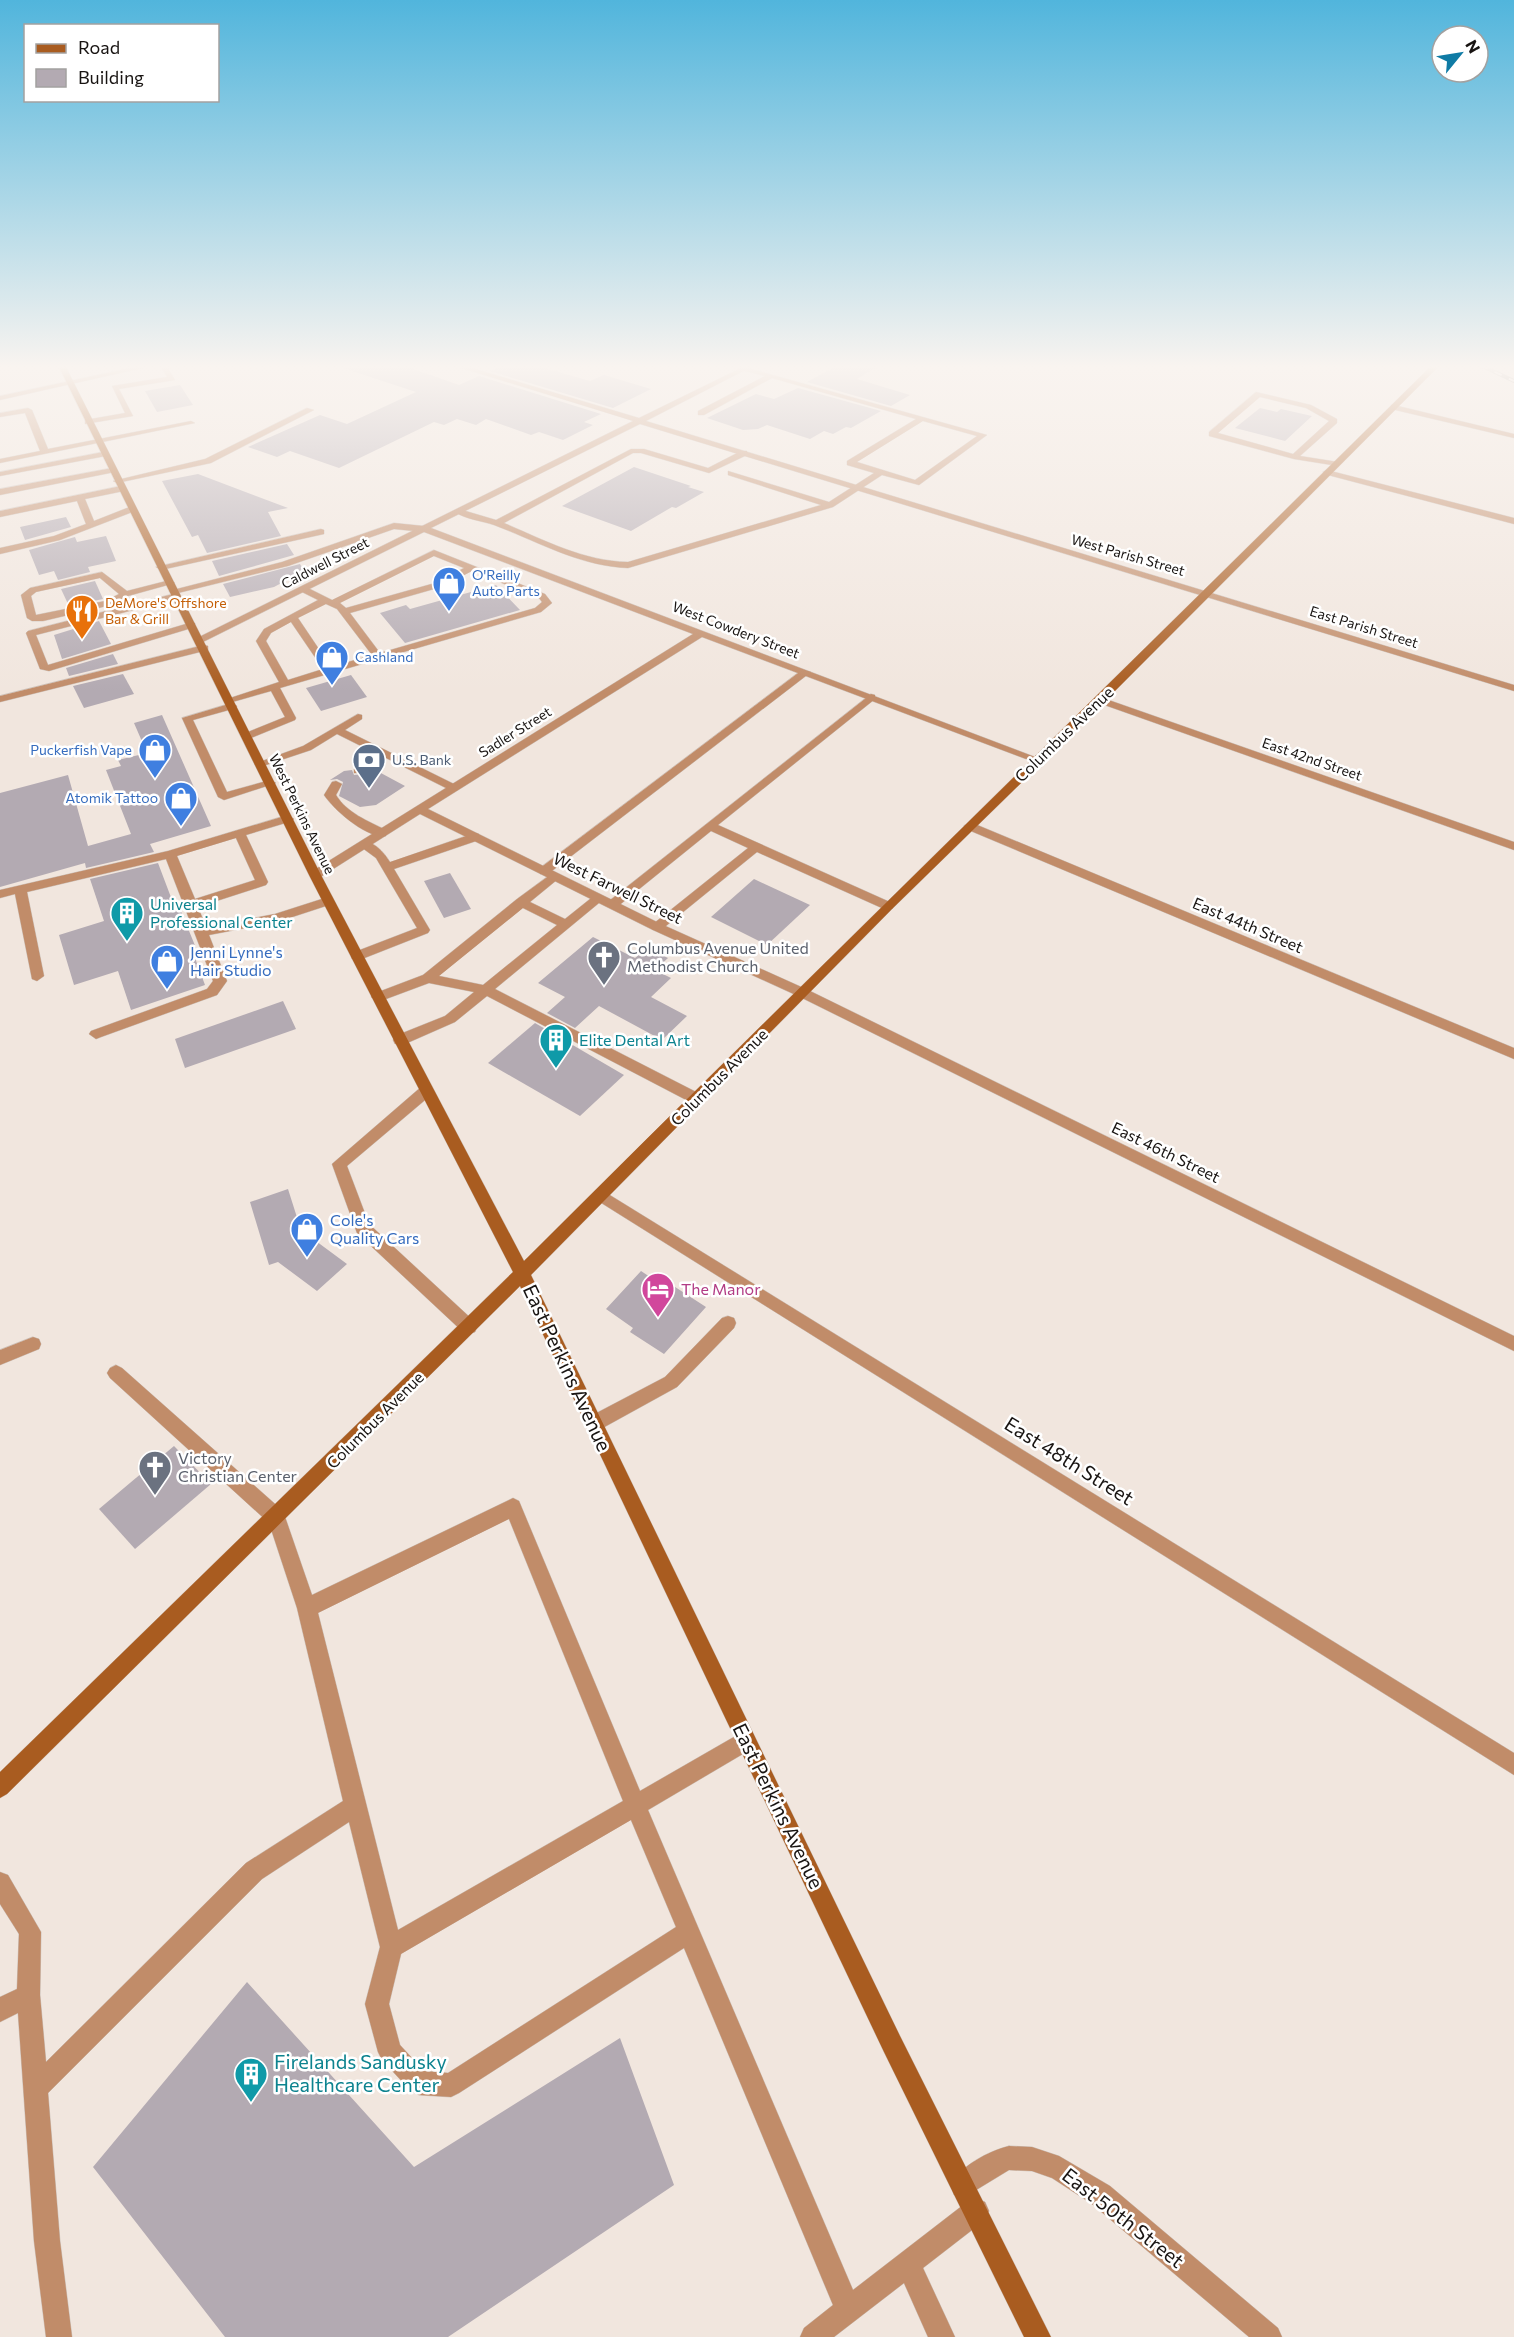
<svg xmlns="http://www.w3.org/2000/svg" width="1514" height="2337" font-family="Commissioner,sans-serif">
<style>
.building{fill:#b3aab2}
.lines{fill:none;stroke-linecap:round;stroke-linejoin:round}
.service-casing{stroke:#cec4bd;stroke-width:1}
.minor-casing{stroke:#cec4bd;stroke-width:1}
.tertiary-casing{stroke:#cec4bd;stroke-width:1}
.secondary-casing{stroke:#cec4bd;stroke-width:1}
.service{fill:#c18c69;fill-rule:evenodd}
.minor{fill:#c18c69;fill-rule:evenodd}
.tertiary{fill:#c18c69;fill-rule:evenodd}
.secondary{fill:#a95c20;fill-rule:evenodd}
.rail-casing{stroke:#69635e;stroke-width:4}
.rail{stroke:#fff;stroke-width:2;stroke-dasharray:8;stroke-linecap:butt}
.labels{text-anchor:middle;stroke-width:5;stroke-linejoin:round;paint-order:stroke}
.far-street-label{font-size:14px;fill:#181412;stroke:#fff}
.far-shop-label{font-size:14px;fill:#366cbe;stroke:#fff;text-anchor:start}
.far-food-label{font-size:14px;fill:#c56008;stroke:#fff;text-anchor:start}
.far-service-label{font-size:14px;fill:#4e5e75;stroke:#fff;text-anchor:start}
.street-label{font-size:16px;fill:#181412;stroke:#fff}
.culture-label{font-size:16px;fill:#0d838f;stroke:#fff;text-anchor:start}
.worship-label{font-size:16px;fill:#5b616d;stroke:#fff;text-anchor:start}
.shop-label{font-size:16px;fill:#366cbe;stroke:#fff;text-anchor:start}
.hotel-label{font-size:16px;fill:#b23c85;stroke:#fff;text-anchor:start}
.near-street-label{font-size:20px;fill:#181412;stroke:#fff}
.near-culture-label{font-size:20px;fill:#0d838f;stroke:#fff;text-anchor:start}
</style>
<rect width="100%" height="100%" fill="#f1e6de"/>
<g class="building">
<path d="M346 365H402L459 385 479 376 601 414 584 422 593 425 563 440 539 432 531 435 486 419 476 425 457 419 444 425 434 422 339 468 290 451 277 457 248 447 320 415 347 424 416 392 346 369Z"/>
<path d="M504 365H534L590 381 604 375 651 389 613 408 490 371Z"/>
<path d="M838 365H880L857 379 910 395 891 406 807 382Z"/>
<path d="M180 385 193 405 157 412 145 391Z"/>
<path d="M798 388 881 411 851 428 846 427 833 434 824 431 810 439 767 425 758 429 743 430 707 418 756 394 774 399Z"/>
<path d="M1260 408 1277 412 1281 409 1312 416 1285 441 1235 428Z"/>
<path d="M634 467 691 486 688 487 704 492 676 508 672 507 631 531 562 506Z"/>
<path d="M198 474 288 508 268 512 281 536 207 553 198 535 192 537 162 481Z"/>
<path d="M66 517 71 527 25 540 20 527Z"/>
<path d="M106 536 116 561 88 567 90 572 58 580 54 571 39 575 29 550 75 537 77 542Z"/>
<path d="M287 544 294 555 219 576 212 561Z"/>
<path d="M300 564 304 571 274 587 230 597 223 584Z"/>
<path d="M95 581 103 599 69 606 61 589Z"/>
<path d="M496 585 520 610 405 643 380 613 406 605 410 609Z"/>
<path d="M99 621 111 644 62 659 54 635Z"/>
<path d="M113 654 118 664 69 676 66 668Z"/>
<path d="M123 674 134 694 84 708 73 686Z"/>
<path d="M351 675 367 697 321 711 306 688Z"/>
<path d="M162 715 211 826 150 844 154 852 86 868 85 863 0 887V793L68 775 88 846 131 834 106 770 121 766 118 760 147 753 134 723Z"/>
<path d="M352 770 354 775 379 772 405 786 376 805 360 807 339 796 343 782 337 779 330 780 344 771Z"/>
<path d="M158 863 172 900 176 899 196 948 192 950 205 985 131 1010 118 971 74 985 59 935 104 921 90 879Z"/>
<path d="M450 873 471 909 444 918 424 881Z"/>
<path d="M754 879 810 905 767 945 711 917Z"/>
<path d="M593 937 635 958 647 948 668 958 655 970 671 978 651 997 687 1016 662 1040 599 1006 575 1028 547 1013 565 997 538 983Z"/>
<path d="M283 1001 296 1029 185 1068 175 1039Z"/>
<path d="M535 1023 624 1075 580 1116 488 1063Z"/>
<path d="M288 1189 301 1230 347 1264 317 1291 278 1262 269 1265 250 1202Z"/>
<path d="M641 1271 668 1289 672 1285 706 1307 664 1354 630 1332 633 1328 606 1309Z"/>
<path d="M174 1446 211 1484 135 1549 99 1509Z"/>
<path d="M247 1982 414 2167 620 2038 674 2185 448 2337H225L93 2167Z"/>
</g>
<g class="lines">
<defs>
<g id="service">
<path d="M160 365H166L175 380 119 389 133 416 85 424V420L125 413 112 386 167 377Z"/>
<path d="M741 366 987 435 919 485 882 475 833 507 628 568C579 566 539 542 494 525 482 521 465 519 455 512L459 509 496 520 631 449H644L708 468 741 451H747V455L709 473 641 453H633L504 523C544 540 583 561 628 562L821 505 728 475V471L829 502 874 473 847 465V461L916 419 772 378 704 415H698V411L765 376 741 370ZM923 421 977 436 915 480 857 462Z"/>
<path d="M1256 392 1311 405 1337 419V423L1300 456 1338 462V466L1294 459 1209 436V432ZM1260 397 1306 408 1329 421 1293 454 1218 433Z"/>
<path d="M28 408 32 410 48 449 191 421 195 423 0 463V459L40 451 25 413 0 417V413Z"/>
<path d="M307 408 314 410 211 463 117 483 113 481 205 459Z"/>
<path d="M103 452 107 454 106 456 0 476V472Z"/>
<path d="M112 468 116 470 115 472 0 495V489Z"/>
<path d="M121 486 125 489 124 491 85 499 94 521 132 506 135 507V511L60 540 0 554V548L54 536 86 524 77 501 0 517V511Z"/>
<path d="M394 523 424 526 428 529 424 532 394 529 288 566 174 594 169 591 282 562Z"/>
<path d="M321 529 324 530V534L161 570 156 567Z"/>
<path d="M434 550 545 594 552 603 541 612 280 688 296 718 295 720 251 738H243V734L285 717 271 691 229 703 224 700 279 682 256 641 264 629 318 600 300 591V587H306L332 600ZM434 556 464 568 435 583 346 608 340 603ZM472 571 539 598 542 602 535 608 380 653 350 613 441 587ZM326 604 337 609 372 655 331 667 298 618ZM291 622 323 669 288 680 266 641 271 633Z"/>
<path d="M102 572 127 591 170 580 175 583 128 596 111 605 43 621H32L27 618 21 595 30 588ZM100 578 119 594 105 601 36 615 31 596 36 592Z"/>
<path d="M177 593 180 594V598L36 635 48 665 189 623H195V627L49 671 40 669 26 633 28 631Z"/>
<path d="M204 645 208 646V650L0 702V696Z"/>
<path d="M802 670 811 672 548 874H540V868Z"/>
<path d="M871 694 875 695V699L718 825 892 903 894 906 892 909H884L757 852 661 930H653L651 927 653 924 748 848 711 831 617 907H609L607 904 609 901Z"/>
<path d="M232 703 237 706 236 708 193 720 227 792 270 780 276 783 224 800 218 797 182 718Z"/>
<path d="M358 714 362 715V719L345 730 458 786V790H450L386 758 362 773H354V769L377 754 337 734 311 750 260 767 254 764 303 746Z"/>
<path d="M336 781 342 784 336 795C347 813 368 821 386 830V836C367 839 334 810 324 795L332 782Z"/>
<path d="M288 815 294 819 292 821 246 835 268 882 266 885 198 907 206 927 275 914 328 897 334 901 332 904 277 922 209 935 227 981 217 995 101 1037 96 1039 89 1034 91 1031 207 989 213 981 166 859 27 892 44 976 37 981 32 979 15 894 0 898V890L168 851ZM236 838 255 880 195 899 177 856Z"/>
<path d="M475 833 479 834V840L394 869 430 930 428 933 362 959H352L351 956 352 953 417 928 376 858 361 847V841C373 840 384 852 390 862Z"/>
<path d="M554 872 560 876 558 879 530 902 565 919 595 895 599 894 605 898 495 989 702 1095 704 1099 702 1103H692L487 996 455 1022 405 1044H395L393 1040 395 1036 445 1016 474 992 429 983 378 1002 371 997 373 994 423 975 517 899ZM523 908 557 925 483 985 439 976Z"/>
<path d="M426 1086 433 1091 431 1095 347 1166 369 1224 475 1322 477 1327 475 1332 469 1334 463 1332 357 1233 332 1164 421 1087Z"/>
<path d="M728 1316 734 1318 736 1323 734 1328 677 1387 599 1430 593 1432 587 1430 584 1424 587 1418 665 1377 722 1318Z"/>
<path d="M33 1337 39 1339 41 1344 39 1349 0 1365V1350Z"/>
<path d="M116 1365 122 1368 283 1511 312 1595 507 1501 513 1498 519 1501 640 1791 739 1734 746 1731 753 1734 756 1741 753 1748 648 1810 853 2290 967 2202 976 2198 985 2202 989 2211 985 2220 923 2268 955 2337H928L904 2283 834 2337H800L804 2328 833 2305 684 1948 459 2093 451 2097 419 2095 411 2091 382 2060 378 2052 365 2004 380 1947 349 1822 262 1879 48 2093 60 2241 72 2337H46L34 2241 18 2013 0 2022V1997L17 1989 19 1934 0 1904V1872L8 1875 41 1932 40 1995 46 2062 246 1863 343 1801 297 1608 269 1523 110 1378 107 1373 110 1368ZM509 1519 623 1801 398 1930 318 1613ZM631 1820 676 1927 448 2073 424 2071 400 2045 389 2004 401 1954Z"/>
</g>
<g id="minor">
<path d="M452 365H462L639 418 747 365H755L646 421 1514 685V691L640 424 431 528 1043 760 1042 762H1034L702 637 428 809 661 924 808 990 1514 1336V1351L798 996 653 930 420 814 319 878H311V872L693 634 424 532 203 642H197V638L633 421Z"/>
<path d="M1394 405 1514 434V438L1391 409V405Z"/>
<path d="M1327 470 1514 518V524L1324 474 1323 472Z"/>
<path d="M1100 697 1514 842V850L1096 702V698Z"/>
<path d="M970 822 1514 1048V1059L966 829 964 826Z"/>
<path d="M600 1189 1514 1753V1775L595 1199 592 1195 595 1191Z"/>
<path d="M1009 2146 1032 2147 1059 2156 1110 2186 1278 2328 1282 2337H1249L1092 2204 1052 2178 1032 2171 1009 2170 963 2198 954 2195 951 2186C959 2166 989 2151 1009 2146Z"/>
</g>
<path id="tertiary" d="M144 365H156L0 400V396Z"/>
<path id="secondary" d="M58 365H65L321 875 524 1261C825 961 1130 664 1432 365H1440L1104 702 892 909 531 1275 900 2036 1051 2337H1024L884 2052 520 1286 7 1794 0 1798V1772L513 1272 309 875Z"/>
</defs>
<use href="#service" class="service-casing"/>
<use href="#minor" class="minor-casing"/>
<use href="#tertiary" class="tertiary-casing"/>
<use href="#secondary" class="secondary-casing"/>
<use href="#service" class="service"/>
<use href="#minor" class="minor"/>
<use href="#tertiary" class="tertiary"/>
<use href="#secondary" class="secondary"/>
<defs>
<path id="rail" d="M1480 365 1514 381"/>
</defs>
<use href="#rail" class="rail-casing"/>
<use href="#rail" class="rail"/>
</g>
<linearGradient id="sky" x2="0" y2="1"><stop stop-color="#51b5dc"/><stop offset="0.53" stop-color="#f9f4f0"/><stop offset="1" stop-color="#f9f4f0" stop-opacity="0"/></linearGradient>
<rect width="1514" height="692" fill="url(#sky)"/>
<defs>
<symbol id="shop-pin" viewBox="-11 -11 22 30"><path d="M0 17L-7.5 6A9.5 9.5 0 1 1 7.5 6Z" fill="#3f7fe0" stroke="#fff"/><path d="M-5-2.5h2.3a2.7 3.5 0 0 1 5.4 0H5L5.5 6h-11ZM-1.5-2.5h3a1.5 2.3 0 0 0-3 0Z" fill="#fff"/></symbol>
<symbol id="restaurant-pin" viewBox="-11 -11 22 30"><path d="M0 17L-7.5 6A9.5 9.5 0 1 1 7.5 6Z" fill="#e8710a" stroke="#fff"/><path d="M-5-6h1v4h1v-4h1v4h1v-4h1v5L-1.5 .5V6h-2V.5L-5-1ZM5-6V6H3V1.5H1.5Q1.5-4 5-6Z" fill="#fff"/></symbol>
<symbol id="bank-pin" viewBox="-11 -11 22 30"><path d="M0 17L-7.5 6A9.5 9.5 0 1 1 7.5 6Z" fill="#5c6f8a" stroke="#fff"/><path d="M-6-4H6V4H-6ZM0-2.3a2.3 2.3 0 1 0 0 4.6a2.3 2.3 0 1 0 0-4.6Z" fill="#fff"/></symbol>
<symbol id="building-pin" viewBox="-11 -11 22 30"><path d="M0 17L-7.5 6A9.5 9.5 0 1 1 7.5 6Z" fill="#0f9aa8" stroke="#fff"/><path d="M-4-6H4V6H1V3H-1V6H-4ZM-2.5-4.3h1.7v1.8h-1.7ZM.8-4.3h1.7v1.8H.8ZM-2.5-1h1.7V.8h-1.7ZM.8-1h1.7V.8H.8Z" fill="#fff"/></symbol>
<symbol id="church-pin" viewBox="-11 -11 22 30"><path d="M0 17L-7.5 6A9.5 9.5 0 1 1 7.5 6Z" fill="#6b7280" stroke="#fff"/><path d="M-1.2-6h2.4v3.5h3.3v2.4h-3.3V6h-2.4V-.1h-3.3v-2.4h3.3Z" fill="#fff"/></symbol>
<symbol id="hotel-pin" viewBox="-11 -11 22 30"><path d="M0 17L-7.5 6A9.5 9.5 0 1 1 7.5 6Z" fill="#d1479c" stroke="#fff"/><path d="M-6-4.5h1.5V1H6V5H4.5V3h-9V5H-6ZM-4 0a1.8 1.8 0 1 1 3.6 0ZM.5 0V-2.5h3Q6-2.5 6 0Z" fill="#fff"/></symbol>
</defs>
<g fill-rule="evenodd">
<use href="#shop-pin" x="430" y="564" width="38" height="52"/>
<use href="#restaurant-pin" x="63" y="592" width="38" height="52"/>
<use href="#shop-pin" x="313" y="638" width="38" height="52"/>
<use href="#shop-pin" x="136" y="731" width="38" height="52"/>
<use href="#bank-pin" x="350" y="741" width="38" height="52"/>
<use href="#shop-pin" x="162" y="779" width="38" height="52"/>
<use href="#building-pin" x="108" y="894" width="38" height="52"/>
<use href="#church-pin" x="585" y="938" width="38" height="52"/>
<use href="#shop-pin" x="148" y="942" width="38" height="52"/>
<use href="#building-pin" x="537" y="1021" width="38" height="52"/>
<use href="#shop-pin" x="288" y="1210" width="38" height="52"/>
<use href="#hotel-pin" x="639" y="1270" width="38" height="52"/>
<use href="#church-pin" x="136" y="1448" width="38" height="52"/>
<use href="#building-pin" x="232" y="2055" width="38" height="52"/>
</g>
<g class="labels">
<g class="far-street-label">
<text transform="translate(1128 555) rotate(16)" y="5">West Parish Street</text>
<text transform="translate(325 563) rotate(-27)" y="5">Caldwell Street</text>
<text transform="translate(1364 627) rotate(17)" y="5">East Parish Street</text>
<text transform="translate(736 630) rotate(21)" y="5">West Cowdery Street</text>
<text transform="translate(515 732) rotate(-32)" y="5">Sadler Street</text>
<text transform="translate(1312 759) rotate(19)" y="5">East 42nd Street</text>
<text transform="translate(302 814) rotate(64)" y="5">West Perkins Avenue</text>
</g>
<g class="far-shop-label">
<text x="472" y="580">O'Reilly<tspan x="472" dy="16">Auto Parts</tspan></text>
<text x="355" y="662">Cashland</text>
<text x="132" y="755" text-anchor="end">Puckerfish Vape</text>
<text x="158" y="803" text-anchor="end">Atomik Tattoo</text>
</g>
<g class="far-food-label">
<text x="105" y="608">DeMore's Offshore<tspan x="105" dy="16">Bar &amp; Grill</tspan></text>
</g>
<g class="far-service-label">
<text x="392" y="765">U.S. Bank</text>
</g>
<g class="street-label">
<text transform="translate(1064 734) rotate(-44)" y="6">Columbus Avenue</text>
<text transform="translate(618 888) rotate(26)" y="6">West Farwell Street</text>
<text transform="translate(1248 925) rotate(23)" y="6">East 44th Street</text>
<text transform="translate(719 1077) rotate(-45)" y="6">Columbus Avenue</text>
<text transform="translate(1166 1152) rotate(26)" y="6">East 46th Street</text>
<text transform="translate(375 1420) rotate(-45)" y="6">Columbus Avenue</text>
</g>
<g class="culture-label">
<text x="150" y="910">Universal<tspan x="150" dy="18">Professional Center</tspan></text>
<text x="579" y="1046">Elite Dental Art</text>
</g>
<g class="worship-label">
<text x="627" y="954">Columbus Avenue United<tspan x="627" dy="18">Methodist Church</tspan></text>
<text x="178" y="1464">Victory<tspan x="178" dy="18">Christian Center</tspan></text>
</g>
<g class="shop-label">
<text x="190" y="958">Jenni Lynne's<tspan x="190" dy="18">Hair Studio</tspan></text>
<text x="330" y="1226">Cole's<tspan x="330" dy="18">Quality Cars</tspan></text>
</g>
<g class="hotel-label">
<text x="681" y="1295">The Manor</text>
</g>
<g class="near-street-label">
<text transform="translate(567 1368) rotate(65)" y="7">East Perkins Avenue</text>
<text transform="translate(1069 1461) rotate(32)" y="7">East 48th Street</text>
<text transform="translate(778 1806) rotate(64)" y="7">East Perkins Avenue</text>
<text transform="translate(1123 2218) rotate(38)" y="7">East 50th Street</text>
</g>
<g class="near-culture-label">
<text x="274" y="2069">Firelands Sandusky<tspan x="274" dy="23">Healthcare Center</tspan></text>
</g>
</g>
<rect x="24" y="24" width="195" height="78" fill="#ffffff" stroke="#a3a1a0" stroke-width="1.5"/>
<rect x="36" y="44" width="30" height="9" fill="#a95c20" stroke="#a3a1a0" stroke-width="1.5"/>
<text x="78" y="54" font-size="18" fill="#181412">Road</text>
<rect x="36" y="69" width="30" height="18" fill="#b3aab2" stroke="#a3a1a0" stroke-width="1.5"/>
<text x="78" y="84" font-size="18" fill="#181412">Building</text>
<g transform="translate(1460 54) rotate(60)"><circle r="28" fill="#ffffff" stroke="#a3a1a0" stroke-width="1.5"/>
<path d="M0-4.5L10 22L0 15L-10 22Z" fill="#0f7ba5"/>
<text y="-9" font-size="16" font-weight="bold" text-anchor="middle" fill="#181412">N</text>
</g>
</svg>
